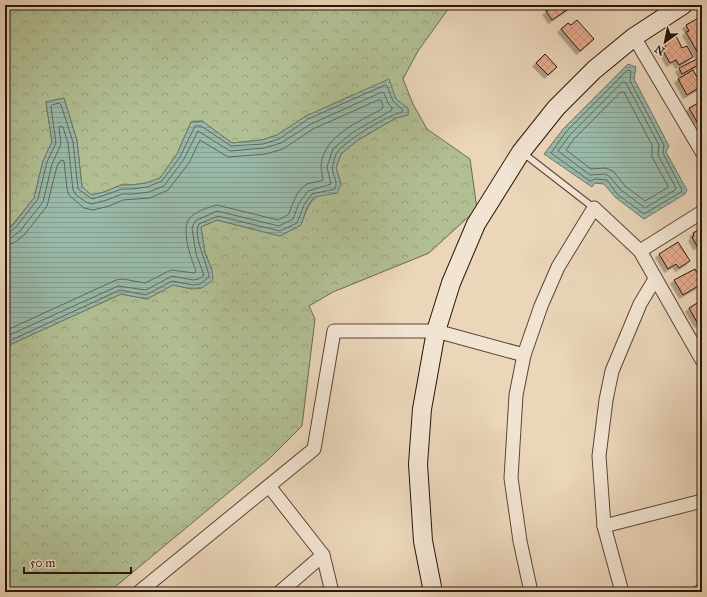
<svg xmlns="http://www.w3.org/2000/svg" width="707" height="597" font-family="'IM FELL Great Primer',serif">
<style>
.forest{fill:url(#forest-crowns);stroke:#6e6a4f}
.water{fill:url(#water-rules);stroke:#6d786a}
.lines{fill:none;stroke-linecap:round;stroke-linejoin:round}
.shore{stroke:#62685a;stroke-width:1}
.building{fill:url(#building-cross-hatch);stroke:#2a150a;filter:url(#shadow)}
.lane-casing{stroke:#5a4536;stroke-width:8}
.street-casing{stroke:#5a4536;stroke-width:15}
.secondary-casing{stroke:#2a150a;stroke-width:20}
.lane{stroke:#f2e4d2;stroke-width:6}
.street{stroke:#f2e4d2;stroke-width:13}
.secondary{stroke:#f2e4d2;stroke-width:18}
</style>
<defs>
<pattern id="forest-crowns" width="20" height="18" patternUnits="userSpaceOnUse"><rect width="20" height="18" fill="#b2bf94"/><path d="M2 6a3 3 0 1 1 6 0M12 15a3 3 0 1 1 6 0" fill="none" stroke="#99a37e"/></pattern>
<pattern id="water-rules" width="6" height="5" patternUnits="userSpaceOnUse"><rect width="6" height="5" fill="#99baaa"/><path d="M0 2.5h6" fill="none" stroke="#849f91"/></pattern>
<pattern id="building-cross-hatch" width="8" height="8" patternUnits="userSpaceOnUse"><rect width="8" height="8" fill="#e7ad8f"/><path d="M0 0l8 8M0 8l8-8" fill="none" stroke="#c6947a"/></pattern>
<filter id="shadow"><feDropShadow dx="-3.5" dy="3.5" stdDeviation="0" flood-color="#0004"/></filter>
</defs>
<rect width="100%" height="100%" fill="#ebd6ba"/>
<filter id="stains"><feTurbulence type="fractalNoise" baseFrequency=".005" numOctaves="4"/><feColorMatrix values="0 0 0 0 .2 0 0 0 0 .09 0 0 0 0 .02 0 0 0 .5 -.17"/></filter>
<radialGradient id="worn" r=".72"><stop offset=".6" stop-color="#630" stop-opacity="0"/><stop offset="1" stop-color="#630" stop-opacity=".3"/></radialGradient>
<path class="forest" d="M5 5H451L418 51 403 79 413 104 427 129 470 159 477 209 429 253 333 292 309 306 315 319 302 426 269 459 109 592H5V347L121 294 147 299 173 285 192 289 212 270 205 253 201 227 217 220 280 236 301 225C311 196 314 197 341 184L336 168 341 154 358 140 396 118 408 115V109L396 99 352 95 332 105 306 116 277 135 262 140 232 143 202 121 191 122 177 154 160 178 146 183 132 185H121L104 192 91 195 82 187 77 141 64 98 46 102 52 142 43 161 34 198 13 224 5 231Z"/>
<g class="water">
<path d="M628 64 636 67 634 79 669 146 666 152 687 190 685 194 644 219 615 197 604 184 595 183 592 187 544 154 563 129Z"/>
<path d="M389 79 396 99 408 108V115L396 118 358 140 341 154 336 168 341 184 337 193 314 197 307 207 301 225 280 236 217 220 201 227 205 253 212 270 213 280 202 288 192 289 173 285 147 299 121 294 5 347V231L14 224 34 198 43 161 52 142 46 102 64 98 77 141 82 187 92 195 104 192 121 185H132L146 183 160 178 177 154 191 122 202 121 232 143 262 140 277 135 306 116Z"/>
</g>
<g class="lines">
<g class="shore">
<path d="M628 70 631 71 630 81 664 145 663 153 682 190 681 192 644 214 617 194 607 180 595 179 590 181 551 153 566 132Z"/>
<path d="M623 82 626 83 659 145 658 155 676 188 675 190 645 208 621 190 609 176 605 174 590 175 558 151 570 135Z"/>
<path d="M621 92H624L652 145V157L668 186 667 188 645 201 625 186 613 171 605 168 591 169 566 150 574 139Z"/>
<path d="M5 234 8 233 16 227 38 199 47 162 56 143 51 107 52 105 59 103 61 105 73 142 78 189 92 199 105 195 122 189H132L147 187 162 181 180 157 195 126H201L231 146 263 144 279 139 308 119 385 85 387 86 393 101 403 110 402 112C385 117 351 137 338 151 335 154 334 161 333 165 330 174 339 179 335 189L312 194 304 205 297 223 280 231 218 216 199 224C192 236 208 264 209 277L200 284 193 285 172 281 146 295 120 290 5 343"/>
<path d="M5 239 11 238 20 231 43 202 52 164 61 144 59 128 60 126 63 127 68 143 73 190 76 195 86 202 92 204 107 200 122 194H133L149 192 164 186 184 159 198 131 230 151 264 148 281 143 311 124 382 92 384 93 388 103 392 108V110L353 132 333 149 327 167 331 184 308 191 299 203 293 219 279 226 217 211 195 221 192 228 196 254 204 275 199 279 193 280 172 276 146 290 118 286 5 337"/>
<path d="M5 245 14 243 24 235 47 206 57 166 61 160 64 161 67 189 69 195 84 208 93 210 109 206 123 200 150 198 168 190 189 163 200 140 228 157 266 154 283 149 313 129 378 100H381L383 106 382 109C359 122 322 136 321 167 321 172 323 176 323 180 319 182 312 182 307 184 296 190 293 205 288 215L278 220 217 205C212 206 207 208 202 210 197 213 192 214 189 219 181 230 191 259 196 271L195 273 171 270 145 283 123 279 116 280 5 331"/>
</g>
</g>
<g class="building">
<path d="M548 5H574L552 20 546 11 550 9Z"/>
<path d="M702 16V53L699 55 686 32 689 31 686 25Z"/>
<path d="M577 20 594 39 580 51 561 29 568 23 571 25Z"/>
<path d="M676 36 682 48 687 46 693 57 679 65 676 60 670 63 662 49 666 47 664 43Z"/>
<path d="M545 54 557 67 548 75 536 63Z"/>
<path d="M697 59 700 64 682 74 679 68Z"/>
<path d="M693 70 702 86 687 95 678 79Z"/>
<path d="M702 101V119L697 122 689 108Z"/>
<path d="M702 228V248L700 245 697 246 692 237 694 236 693 233Z"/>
<path d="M678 242 690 261 679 268 676 264 668 269 659 254Z"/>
<path d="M695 269 700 278 697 279 700 285 683 295 674 280Z"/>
<path d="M702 300V322L698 324 689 308Z"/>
</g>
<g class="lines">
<defs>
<path id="lane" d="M523 153 594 208"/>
<g id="street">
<path d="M634 37 702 152"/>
<path d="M640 251 702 212"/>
<path d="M269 486 323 555 332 592"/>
<path d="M604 526 702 501"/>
<path d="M139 592 314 449 334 331H436L524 355"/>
<path d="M280 592 323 555"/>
<path d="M531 592 520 541 511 478 516 395 524 355 541 306 558 267 594 208 640 251 702 360"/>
<path d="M622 592 604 526 599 456 606 400 612 371 640 304 655 279"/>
<path d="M699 592 702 591"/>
</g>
<path id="secondary" d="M433 592 423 541 418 464 422 409 436 331 451 283 476 224 521 152 556 108 594 70 634 37 683 5"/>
</defs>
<use href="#lane" class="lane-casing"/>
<use href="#street" class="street-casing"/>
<use href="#secondary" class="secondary-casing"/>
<use href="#lane" class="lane"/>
<use href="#street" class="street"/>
<use href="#secondary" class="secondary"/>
</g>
<rect width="707" height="597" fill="none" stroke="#ebd6ba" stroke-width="20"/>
<rect x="6" y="6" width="695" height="585" fill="none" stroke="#2a150a" stroke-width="2"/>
<rect x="10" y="10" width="687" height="577" fill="none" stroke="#2a150a"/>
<g transform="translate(665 42) rotate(213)" stroke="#f2e4d2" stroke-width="3" paint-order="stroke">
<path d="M0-3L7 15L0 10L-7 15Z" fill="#2a150a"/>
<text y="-6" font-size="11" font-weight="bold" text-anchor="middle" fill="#2a150a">N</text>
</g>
<path d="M24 567v6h107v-6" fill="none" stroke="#2a150a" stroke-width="2"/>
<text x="30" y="567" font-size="12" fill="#2a150a" stroke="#f2e4d2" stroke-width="3" paint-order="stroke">50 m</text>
<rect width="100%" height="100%" filter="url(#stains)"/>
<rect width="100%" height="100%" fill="url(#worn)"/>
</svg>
